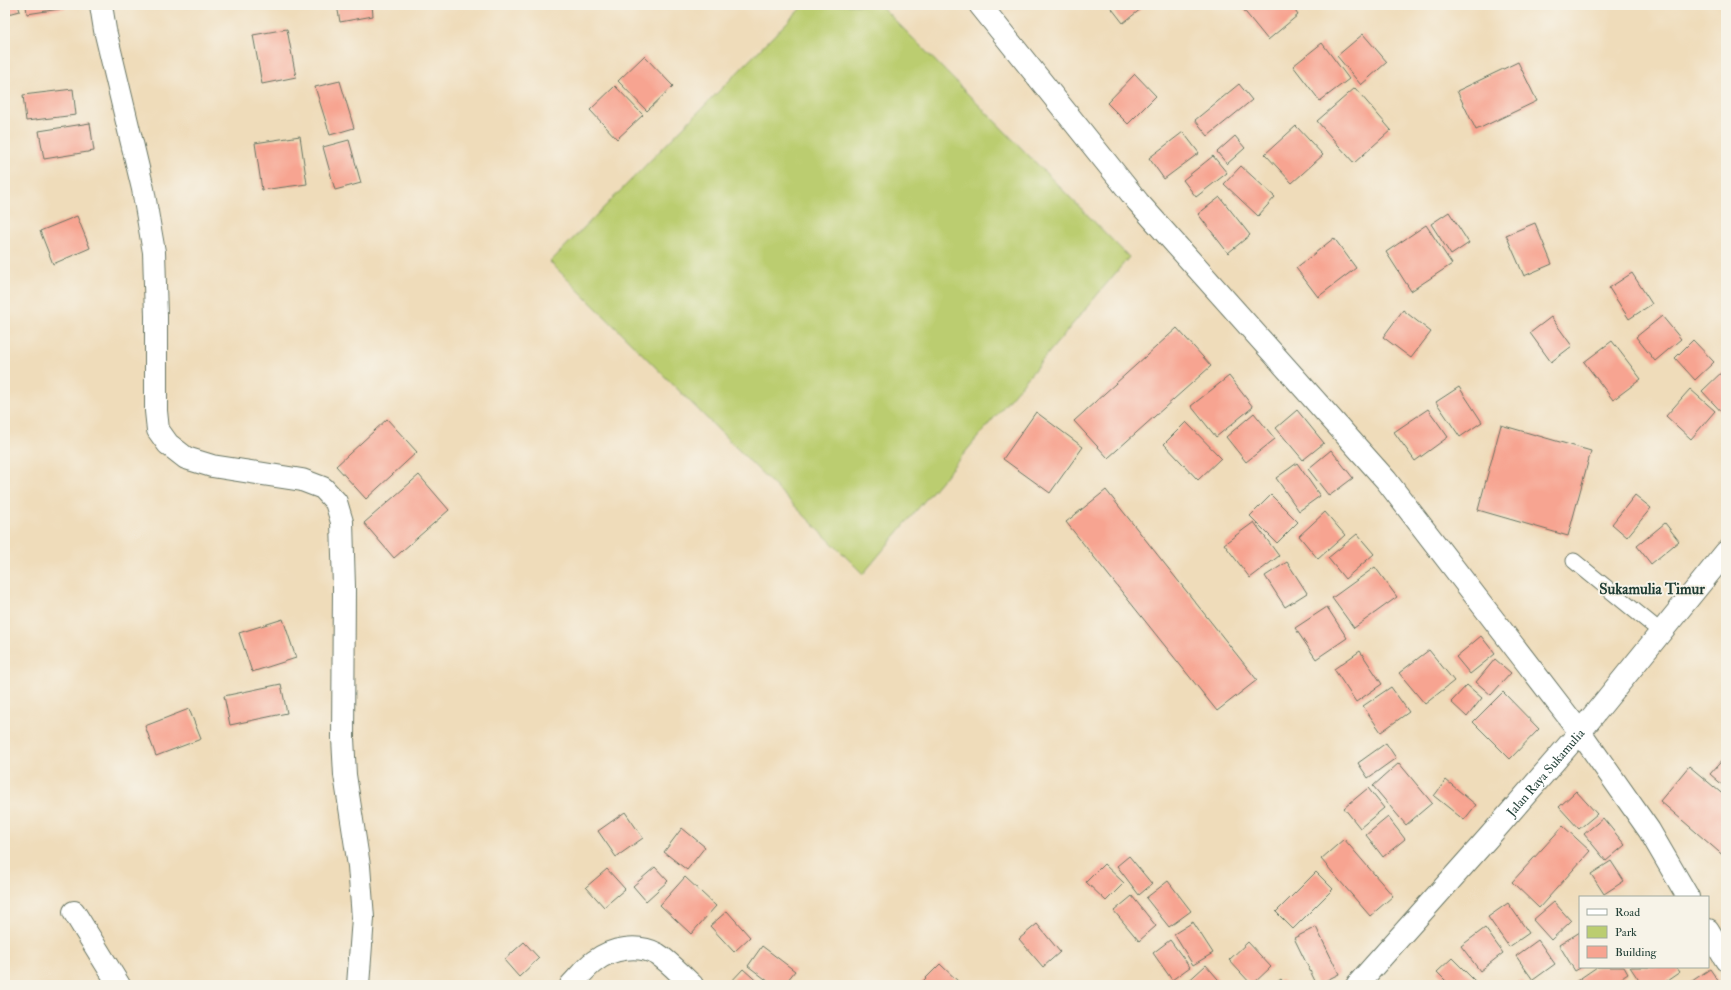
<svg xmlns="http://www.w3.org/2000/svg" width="1731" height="990" font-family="'IM FELL Double Pica',serif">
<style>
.green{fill:#bbcd70;stroke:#6d8552}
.building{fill:#f7a491}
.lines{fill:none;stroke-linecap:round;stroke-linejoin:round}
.lane-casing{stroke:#687563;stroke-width:17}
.street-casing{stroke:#687563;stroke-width:24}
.secondary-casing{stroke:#687563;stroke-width:24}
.lane{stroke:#fff;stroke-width:15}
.street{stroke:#fff;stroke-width:22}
.secondary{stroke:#fff;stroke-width:22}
.labels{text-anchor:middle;stroke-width:4;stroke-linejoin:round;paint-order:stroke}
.street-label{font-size:13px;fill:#1f3d34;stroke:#f7f3e8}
.quarter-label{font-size:15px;font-weight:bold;fill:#1f3d34;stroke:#f7f3e8}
</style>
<rect width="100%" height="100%" fill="#f7f3e8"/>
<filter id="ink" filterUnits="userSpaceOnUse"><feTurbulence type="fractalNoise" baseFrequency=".025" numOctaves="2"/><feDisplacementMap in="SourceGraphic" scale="8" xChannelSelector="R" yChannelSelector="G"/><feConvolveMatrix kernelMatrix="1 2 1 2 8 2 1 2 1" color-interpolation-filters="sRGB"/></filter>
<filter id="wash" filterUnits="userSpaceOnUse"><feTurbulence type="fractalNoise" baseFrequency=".012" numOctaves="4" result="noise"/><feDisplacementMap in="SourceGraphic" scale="16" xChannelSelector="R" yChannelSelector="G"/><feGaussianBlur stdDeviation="0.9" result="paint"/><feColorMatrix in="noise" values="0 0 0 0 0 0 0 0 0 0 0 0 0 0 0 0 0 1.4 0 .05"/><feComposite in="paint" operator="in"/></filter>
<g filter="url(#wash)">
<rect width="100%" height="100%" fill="#efdcba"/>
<path class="green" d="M804 5H880L1129 257 863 574 550 262Z"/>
<g id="blocks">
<g class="building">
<path d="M5 5H18L20 11 5 15Z"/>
<path d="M26 5H66V8L27 14Z"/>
<path d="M337 5H372L373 16 340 22Z"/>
<path d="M1109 5H1146L1123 23Z"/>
<path d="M1246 5H1291L1298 15 1268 40 1242 8Z"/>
<path d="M1301 5H1311L1306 10Z"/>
<path d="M287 29 296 77 262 84 253 35Z"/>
<path d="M1363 34 1387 62 1361 85 1337 56Z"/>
<path d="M1322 43 1349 79 1320 101 1293 66Z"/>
<path d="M644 56 673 86 647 111 618 81Z"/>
<path d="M1518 62 1537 101 1476 130 1457 91Z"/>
<path d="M1135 74 1156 96 1128 124 1107 103Z"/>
<path d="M340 81 354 128 330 135 315 87Z"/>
<path d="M1239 84 1252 100 1208 136 1195 120Z"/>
<path d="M615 86 643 115 617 139 590 110Z"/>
<path d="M1355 88 1391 130 1354 163 1317 121Z"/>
<path d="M73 89 76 115 26 121 23 95Z"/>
<path d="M90 123 94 151 44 159 39 131Z"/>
<path d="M1296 126 1323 155 1292 183 1265 154Z"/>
<path d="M1183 132 1199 153 1164 179 1149 158Z"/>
<path d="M300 136 307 184 262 190 255 143Z"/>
<path d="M1235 136 1245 148 1227 164 1217 152Z"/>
<path d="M349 140 361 183 335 190 323 147Z"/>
<path d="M1213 156 1227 173 1196 197 1183 180Z"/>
<path d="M1241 166 1275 197 1258 216 1224 184Z"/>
<path d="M1220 197 1250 235 1228 253 1198 214Z"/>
<path d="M1449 212 1469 243 1451 255 1431 224Z"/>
<path d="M77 216 90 248 53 264 40 231Z"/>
<path d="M1535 223 1552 264 1524 276 1506 235Z"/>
<path d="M1426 225 1452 264 1411 291 1386 252Z"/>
<path d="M1334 238 1356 268 1318 297 1296 268Z"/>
<path d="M1632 273 1652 304 1629 319 1609 288Z"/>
<path d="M1403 310 1431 332 1411 358 1383 337Z"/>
<path d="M1662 316 1681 339 1655 361 1636 337Z"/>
<path d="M1551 317 1572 346 1551 362 1530 333Z"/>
<path d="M1177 328 1211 366 1108 458 1074 421Z"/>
<path d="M1693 340 1714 362 1695 380 1675 358Z"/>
<path d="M1612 341 1641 379 1613 400 1584 362Z"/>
<path d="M1725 369 1726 370V417L1702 391Z"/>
<path d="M1229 376 1253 407 1216 437 1191 406Z"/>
<path d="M1459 387 1482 422 1460 437 1436 402Z"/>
<path d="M1690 389 1715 411 1691 439 1666 416Z"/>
<path d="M1428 409 1448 437 1415 461 1394 432Z"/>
<path d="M1297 410 1324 443 1303 460 1276 428Z"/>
<path d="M1036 412 1083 447 1050 493 1003 459Z"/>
<path d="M1254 413 1275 439 1246 462 1226 437Z"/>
<path d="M387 419 417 452 366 499 336 466Z"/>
<path d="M1186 422 1221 458 1198 480 1164 444Z"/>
<path d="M1501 425 1591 451 1568 536 1478 510Z"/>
<path d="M1331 450 1353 478 1329 496 1308 469Z"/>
<path d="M1297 463 1320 496 1299 511 1276 478Z"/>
<path d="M419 475 449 510 394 558 364 523Z"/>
<path d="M1106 490 1257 680 1217 711 1066 522Z"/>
<path d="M1271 495 1298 522 1277 543 1250 516Z"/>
<path d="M1635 495 1651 508 1627 537 1612 524Z"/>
<path d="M1325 512 1345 535 1318 559 1299 536Z"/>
<path d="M1254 522 1279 556 1250 578 1224 544Z"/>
<path d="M1665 523 1679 541 1651 564 1637 546Z"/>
<path d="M1357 534 1374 554 1345 579 1328 558Z"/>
<path d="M1287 562 1307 593 1285 607 1265 576Z"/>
<path d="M1375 567 1397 597 1354 628 1332 598Z"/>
<path d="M1327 607 1347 638 1316 659 1295 628Z"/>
<path d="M283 619 296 658 252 672 239 633Z"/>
<path d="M1481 636 1495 654 1470 674 1456 657Z"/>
<path d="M1429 650 1454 681 1425 704 1399 673Z"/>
<path d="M1360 651 1382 684 1356 702 1334 669Z"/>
<path d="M1495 659 1511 673 1491 695 1476 682Z"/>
<path d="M281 684 287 713 230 725 224 696Z"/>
<path d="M1467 685 1482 698 1467 717 1451 702Z"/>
<path d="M1391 687 1409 712 1381 732 1363 706Z"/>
<path d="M1503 692 1539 729 1510 759 1473 722Z"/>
<path d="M189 709 201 739 156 756 145 726Z"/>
<path d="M1386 743 1396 758 1368 778 1358 763Z"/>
<path d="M1726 756V788L1710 774Z"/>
<path d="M1399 763 1432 803 1406 825 1373 786Z"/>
<path d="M1689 766 1726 797V858L1660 801Z"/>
<path d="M1446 780 1476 805 1464 820 1434 796Z"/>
<path d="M1368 788 1384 808 1360 828 1344 808Z"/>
<path d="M1576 791 1597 814 1579 829 1559 807Z"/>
<path d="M625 812 643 838 616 857 598 831Z"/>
<path d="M1388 817 1405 839 1383 857 1366 835Z"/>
<path d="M1603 818 1625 845 1606 861 1584 834Z"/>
<path d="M1563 826 1590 851 1539 908 1512 882Z"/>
<path d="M682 828 705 847 687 870 664 852Z"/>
<path d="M1344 839 1393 896 1370 916 1321 859Z"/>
<path d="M1129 856 1152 884 1139 895 1117 866Z"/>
<path d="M1611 861 1624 881 1604 894 1591 874Z"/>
<path d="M1104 864 1124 883 1106 901 1086 882Z"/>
<path d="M655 867 668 881 646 901 633 886Z"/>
<path d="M607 869 625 889 604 907 586 887Z"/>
<path d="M1316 872 1333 889 1293 929 1276 912Z"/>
<path d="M685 877 716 906 691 934 660 905Z"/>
<path d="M1168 881 1191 911 1169 927 1146 898Z"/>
<path d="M1132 896 1156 926 1139 941 1114 911Z"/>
<path d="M1554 902 1571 921 1551 940 1533 920Z"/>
<path d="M1508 903 1529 933 1509 947 1488 917Z"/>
<path d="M727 911 750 937 734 952 710 926Z"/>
<path d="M1193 922 1213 953 1193 965 1174 934Z"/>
<path d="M1037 924 1060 952 1043 967 1019 939Z"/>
<path d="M1316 927 1339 974 1317 985 1294 938Z"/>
<path d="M1485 928 1503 953 1480 971 1461 946Z"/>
<path d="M1580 932V968L1575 971 1559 945Z"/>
<path d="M1170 940 1190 967 1172 980 1153 953Z"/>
<path d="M1538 940 1555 964 1533 980 1516 956Z"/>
<path d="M524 942 539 958 519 977 504 960Z"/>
<path d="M1248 942 1271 967 1252 985 1229 960Z"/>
<path d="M762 946 795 971 784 985H773L748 966Z"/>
<path d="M1452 958 1476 982 1473 985H1450L1437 972Z"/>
<path d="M940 964 962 985H919Z"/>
<path d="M1206 965 1223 985H1184Z"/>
<path d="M1597 967H1624L1628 974 1611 985H1578L1575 982Z"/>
<path d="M1630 967H1676L1680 972 1661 985H1642Z"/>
<path d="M743 969 761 985H728Z"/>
<path d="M1710 969 1721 985H1686Z"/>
<path d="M1281 979 1285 985H1273Z"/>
<path d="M1521 980 1525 985H1513Z"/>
</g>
</g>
</g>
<g filter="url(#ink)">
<use href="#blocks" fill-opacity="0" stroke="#687563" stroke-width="1"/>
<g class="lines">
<defs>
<path id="lane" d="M1574 561 1661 632"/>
<g id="street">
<path d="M101 5 105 30 143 189 154 252 156 316V411L158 430 168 444 186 458 212 466 302 480 323 488 336 502 342 522 344 587 343 738 345 775 359 866 363 918 358 985"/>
<path d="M1580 732 1649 830 1688 897"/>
<path d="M74 912 119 985"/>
<path d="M1708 930 1726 960"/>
<path d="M571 985C579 977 586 967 595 961 612 948 638 944 657 954 670 962 681 975 692 985"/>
</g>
<g id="secondary">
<path d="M980 5 1138 202 1386 480 1580 732"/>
<path id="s1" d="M1357 985 1488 838 1580 732 1726 552"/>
</g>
</defs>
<use href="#lane" class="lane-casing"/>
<use href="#street" class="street-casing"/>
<use href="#secondary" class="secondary-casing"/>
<use href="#lane" class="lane"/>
<use href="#street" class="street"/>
<use href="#secondary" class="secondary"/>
</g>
</g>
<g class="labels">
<g class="street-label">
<text dy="5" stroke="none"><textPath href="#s1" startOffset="284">Jalan Raya Sukamulia</textPath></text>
</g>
<g class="quarter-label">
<text x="1652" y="594">Sukamulia Timur</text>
</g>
</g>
<rect width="1731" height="990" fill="none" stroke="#f7f3e8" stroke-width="20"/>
<rect x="1579" y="896" width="130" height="72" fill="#f7f3e8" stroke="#a1aaa0"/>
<rect x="1587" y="909" width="20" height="6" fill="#ffffff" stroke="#a1aaa0"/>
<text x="1615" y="916" font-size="12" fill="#1f3d34">Road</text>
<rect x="1587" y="926" width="20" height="12" fill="#bbcd70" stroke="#a1aaa0"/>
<text x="1615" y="936" font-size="12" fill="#1f3d34">Park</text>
<rect x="1587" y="946" width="20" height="12" fill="#f7a491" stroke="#a1aaa0"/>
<text x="1615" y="956" font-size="12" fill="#1f3d34">Building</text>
</svg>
